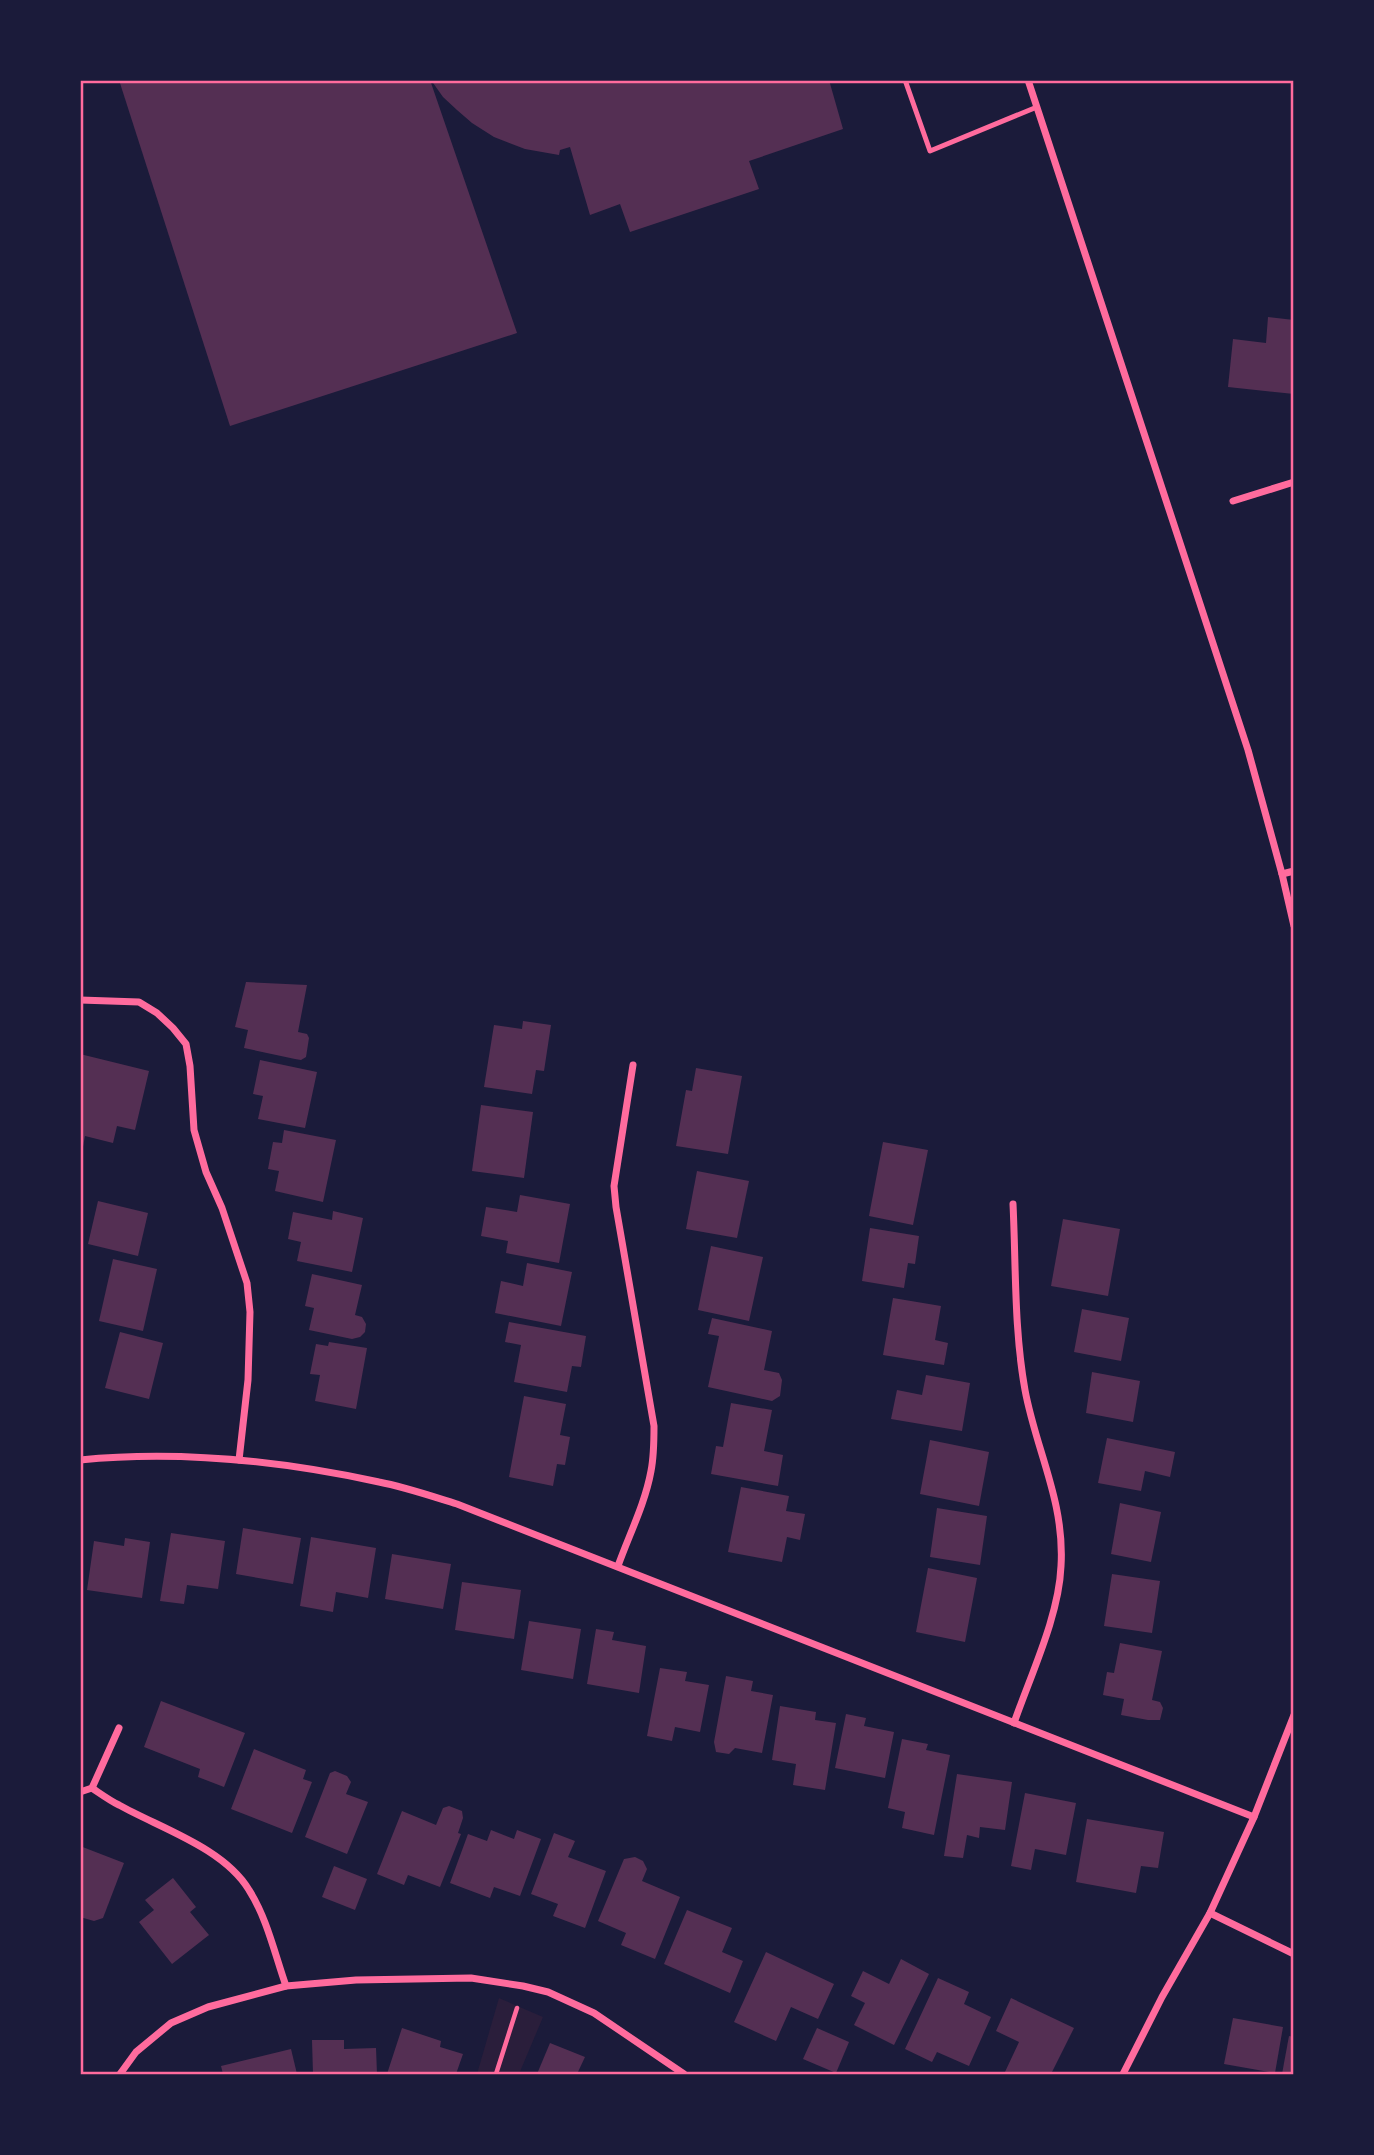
<svg xmlns="http://www.w3.org/2000/svg" width="1374" height="2155" font-family="Rubik,sans-serif">
<style>
.green{fill:#2a1e3b}
.building{fill:#542f53}
.lines{fill:none;stroke-linecap:round;stroke-linejoin:round}
.path{stroke:#ff6b9d;stroke-width:4.5}
.service{stroke:#ff6b9d;stroke-width:5}
.minor{stroke:#ff6b9d;stroke-width:7}
.neatline{fill:none;stroke:#ff6b9d;stroke-width:2.5}
</style>
<rect width="100%" height="100%" fill="#1b1b3a"/>
<path class="green" d="M499 1998 543 2017 519 2074H477Z"/>
<g class="building">
<path d="M119 80H430L517 333 230 426Z"/>
<path d="M431 80H829L843 129 749 161 759 189 630 232 620 204 590 215 570 147 560 150 559 155 525 149 494 137 472 123 457 110 443 97Z"/>
<path d="M1268 317 1294 320 1291 348H1294V394L1228 387 1233 339 1266 343Z"/>
<path d="M246 982 307 985 298 1032 307 1034 309 1038 306 1057 301 1060 295 1059 244 1048 248 1030 235 1027Z"/>
<path d="M523 1021 551 1025 544 1071 536 1070 532 1094 484 1087 494 1025 522 1029Z"/>
<path d="M80 1054 149 1071 135 1130 117 1126 113 1143 85 1136 82 1152Z"/>
<path d="M260 1060 317 1072 305 1128 258 1119 263 1096 253 1094Z"/>
<path d="M696 1068 742 1076 728 1154 676 1146 686 1090 692 1091Z"/>
<path d="M481 1105 533 1112 524 1178 472 1171Z"/>
<path d="M284 1130 336 1140 323 1202 275 1191 279 1171 268 1169 273 1142 282 1143Z"/>
<path d="M883 1142 928 1150 913 1225 869 1216Z"/>
<path d="M697 1171 749 1181 737 1238 686 1229Z"/>
<path d="M520 1195 570 1204 559 1263 506 1253 508 1241 481 1236 486 1207 517 1212Z"/>
<path d="M98 1201 148 1213 138 1256 88 1244Z"/>
<path d="M333 1211 363 1218 352 1272 297 1261 301 1242 288 1239 293 1212 332 1220Z"/>
<path d="M1063 1219 1120 1229 1108 1296 1051 1286Z"/>
<path d="M870 1228 919 1236 915 1264 908 1263 904 1288 862 1281Z"/>
<path d="M711 1246 763 1257 749 1321 698 1310Z"/>
<path d="M113 1259 157 1269 143 1331 99 1321Z"/>
<path d="M527 1263 572 1272 561 1326 495 1313 501 1281 523 1286Z"/>
<path d="M312 1274 362 1285 355 1315 362 1317 366 1324 365 1332 360 1337 352 1339 309 1330 314 1308 305 1306Z"/>
<path d="M893 1298 941 1306 935 1340 948 1343 944 1365 883 1355Z"/>
<path d="M1082 1309 1129 1318 1121 1361 1074 1352Z"/>
<path d="M712 1318 772 1331 764 1370 779 1373 782 1380 780 1396 772 1401 708 1387 719 1336 708 1334Z"/>
<path d="M509 1322 586 1336 581 1367 572 1366 567 1392 514 1382 521 1345 505 1342Z"/>
<path d="M120 1332 163 1343 149 1399 105 1388Z"/>
<path d="M329 1342 367 1348 356 1409 315 1401 320 1375 310 1374 316 1344 328 1346Z"/>
<path d="M1092 1372 1140 1381 1133 1422 1086 1413Z"/>
<path d="M926 1375 970 1383 962 1431 891 1419 897 1390 922 1395Z"/>
<path d="M524 1396 566 1404 560 1435 570 1437 565 1465 557 1464 553 1486 509 1477Z"/>
<path d="M731 1403 772 1410 764 1451 783 1455 778 1486 711 1474 716 1446 723 1447Z"/>
<path d="M1107 1438 1175 1452 1170 1477 1145 1471 1141 1491 1098 1483Z"/>
<path d="M930 1440 989 1452 979 1506 920 1494Z"/>
<path d="M741 1487 789 1496 786 1511 805 1514 800 1540 787 1537 782 1562 728 1552Z"/>
<path d="M1120 1503 1161 1512 1151 1562 1111 1554Z"/>
<path d="M937 1508 987 1516 980 1565 930 1557Z"/>
<path d="M243 1528 301 1538 293 1584 236 1574Z"/>
<path d="M171 1533 225 1541 218 1589 187 1585 184 1604 160 1601Z"/>
<path d="M311 1537 376 1548 368 1598 336 1592 333 1612 300 1606Z"/>
<path d="M125 1538 150 1542 142 1598 87 1590 94 1541 124 1546Z"/>
<path d="M392 1554 451 1564 443 1609 385 1599Z"/>
<path d="M928 1568 977 1578 965 1642 916 1632Z"/>
<path d="M1112 1574 1160 1581 1152 1633 1104 1626Z"/>
<path d="M462 1582 521 1590 514 1639 455 1630Z"/>
<path d="M529 1621 581 1629 573 1679 521 1670Z"/>
<path d="M596 1629 614 1632 612 1640 646 1646 639 1693 587 1684Z"/>
<path d="M1120 1643 1162 1651 1152 1700 1160 1702 1163 1708 1160 1720H1148L1121 1715 1124 1699 1103 1695 1107 1672 1114 1673Z"/>
<path d="M660 1668 687 1672 685 1681 709 1685 700 1732 675 1727 672 1741 647 1736Z"/>
<path d="M726 1676 753 1681 751 1691 773 1695 762 1753 735 1748 729 1754 716 1752 714 1742Z"/>
<path d="M161 1701 245 1733 224 1787 198 1777 200 1769 144 1747Z"/>
<path d="M780 1706 816 1712 815 1720 836 1723 825 1790 793 1785 796 1764 772 1760Z"/>
<path d="M846 1714 866 1718 864 1726 894 1732 885 1778 835 1768Z"/>
<path d="M902 1739 928 1744 926 1750 950 1755 934 1835 902 1828 905 1812 888 1808Z"/>
<path d="M254 1749 306 1770 303 1779 312 1782 292 1833 231 1809Z"/>
<path d="M335 1771 347 1776 351 1782 346 1794 368 1802 347 1854 305 1837 330 1773Z"/>
<path d="M957 1774 1012 1782 1005 1830 980 1827 979 1838 967 1835 963 1858 944 1856Z"/>
<path d="M1025 1793 1076 1803 1066 1855 1035 1849 1031 1870 1011 1866Z"/>
<path d="M449 1806 462 1811 463 1818 458 1833 461 1834 440 1887 408 1875 404 1885 377 1874 402 1811 436 1825 443 1808Z"/>
<path d="M1087 1819 1164 1832 1158 1868 1141 1866 1136 1893 1076 1882Z"/>
<path d="M491 1830 514 1839 517 1830 541 1839 520 1896 494 1887 490 1898 450 1883 468 1834 487 1841Z"/>
<path d="M554 1833 575 1841 568 1857 606 1871 585 1928 553 1916 558 1904 531 1894Z"/>
<path d="M80 1846 124 1863 103 1918 94 1921 80 1917Z"/>
<path d="M635 1857 643 1861 647 1869 642 1881 680 1897 655 1959 621 1945 626 1933 598 1921 624 1859Z"/>
<path d="M334 1866 367 1879 355 1910 322 1897Z"/>
<path d="M173 1878 196 1907 190 1912 209 1935 172 1964 139 1922 154 1910 145 1900Z"/>
<path d="M687 1910 732 1928 722 1952 743 1961 730 1993 664 1964Z"/>
<path d="M766 1952 834 1984 818 2019 791 2007 776 2041 734 2022Z"/>
<path d="M901 1959 929 1974 894 2045 854 2025 865 2003 851 1996 863 1971 889 1984Z"/>
<path d="M938 1978 969 1992 964 2004 991 2017 969 2066 937 2052 932 2062 905 2049Z"/>
<path d="M1011 1998 1074 2028 1051 2074H1004L1019 2042 996 2031Z"/>
<path d="M1233 2018 1283 2027 1275 2073 1224 2064Z"/>
<path d="M402 2028 441 2041 440 2047 463 2054 456 2074H387Z"/>
<path d="M817 2028 849 2042 836 2073 803 2059Z"/>
<path d="M1289 2036 1294 2037V2074H1282Z"/>
<path d="M312 2040H344V2049L376 2048 377 2074H313Z"/>
<path d="M550 2043 585 2057 577 2074H537Z"/>
<path d="M291 2049 297 2074H223L221 2066Z"/>
</g>
<g class="lines">
<path class="path" d="M496 2074 517 2008"/>
<path class="service" d="M905 80 930 151 1037 107"/>
<g class="minor">
<path d="M1028 80 1248 750 1282 874 1294 926"/>
<path d="M1233 501 1294 482"/>
<path d="M1282 874 1294 871"/>
<path d="M80 1000 139 1002 157 1013 173 1028 186 1044 190 1066 194 1130 206 1172 222 1208 247 1283 250 1312 248 1380 239 1460"/>
<path d="M1013 1204C1016 1266 1014 1329 1025 1390 1036 1450 1065 1502 1061 1566 1059 1616 1031 1674 1014 1723"/>
<path d="M80 1460C179 1450 282 1461 379 1482 405 1487 431 1496 457 1504L1254 1817"/>
<path d="M618 1566C629 1535 645 1504 651 1471 654 1456 654 1441 654 1426L616 1207 614 1186 633 1065"/>
<path d="M92 1788C101 1794 109 1800 119 1805 160 1828 224 1848 249 1890 267 1918 275 1955 286 1986"/>
<path d="M80 1792 92 1788 119 1728"/>
<path d="M1210 1913 1294 1954"/>
<path d="M120 2074 136 2052 171 2023 208 2007 286 1986 356 1980 471 1978 523 1986 548 1992 594 2013 684 2074"/>
<path d="M1123 2074 1162 1997 1210 1913 1254 1817 1294 1715"/>
</g>
</g>
<rect width="1374" height="2155" fill="none" stroke="#1b1b3a" stroke-width="164"/>
<rect x="82" y="82" width="1210" height="1991" class="neatline"/>
</svg>
